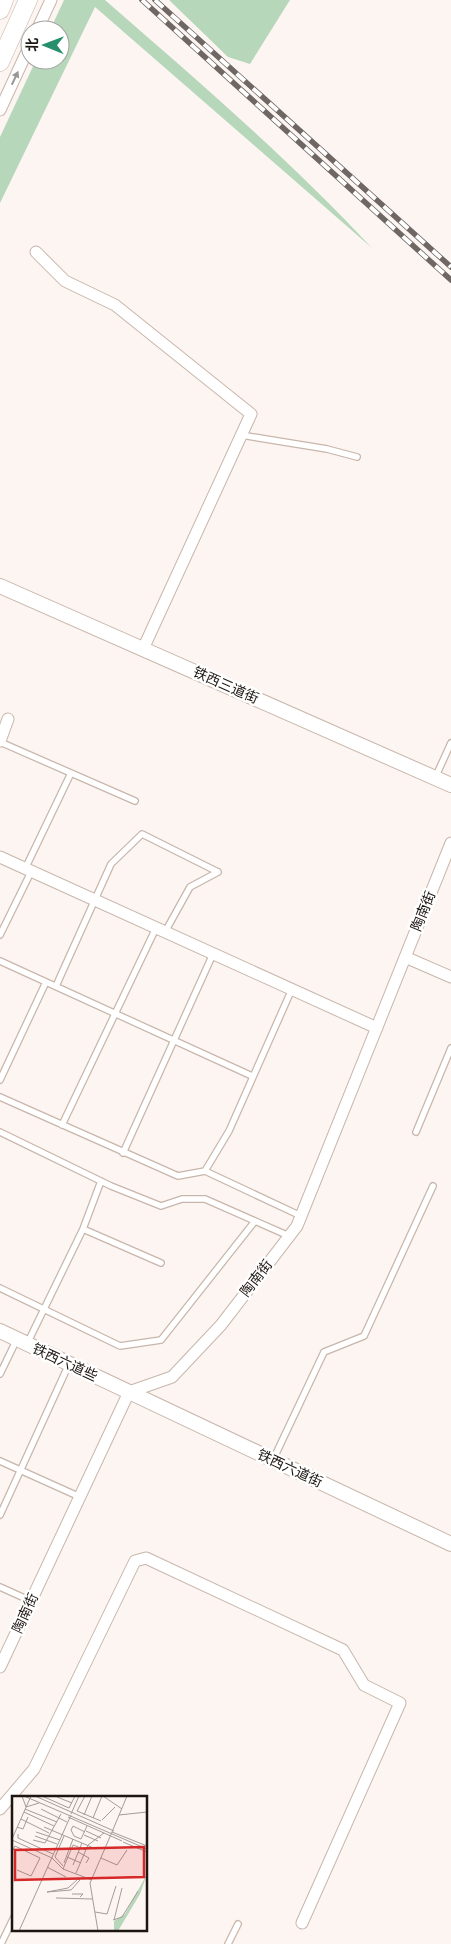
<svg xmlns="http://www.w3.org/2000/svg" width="451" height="1944" viewBox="0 0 451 1944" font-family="Commissioner,'Noto Sans SC',sans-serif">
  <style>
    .green { fill: #b7d7bb }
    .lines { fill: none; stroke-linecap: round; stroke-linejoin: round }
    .service-casing { stroke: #c8b6ab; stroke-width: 8 }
    .minor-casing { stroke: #c8b6ab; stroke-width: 13 }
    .tertiary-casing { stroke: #c8b6ab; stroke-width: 16 }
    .trunk-casing { stroke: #c8b6ab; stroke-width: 19 }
    .service { stroke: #fff; stroke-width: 5.5 }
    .minor { stroke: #fff; stroke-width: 11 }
    .tertiary { stroke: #fff; stroke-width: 14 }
    .trunk { stroke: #fff; stroke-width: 18 }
    .rail-casing { stroke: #6e6763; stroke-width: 5.5 }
    .rail { stroke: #fff; stroke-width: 4; stroke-dasharray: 11; stroke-linecap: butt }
    .oneway { fill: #999694 }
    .labels { text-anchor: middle; stroke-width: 5; stroke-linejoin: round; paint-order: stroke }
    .street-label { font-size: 14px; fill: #1c1612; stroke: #fff }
    .inset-road { fill: none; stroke: #a39c98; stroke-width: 1 }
    .view { fill: #d62828; fill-opacity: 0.15; stroke: #d62828; stroke-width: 2.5 }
    .inset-edge { fill: none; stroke: #1c1612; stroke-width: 2.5 }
  </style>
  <rect width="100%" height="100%" fill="#fdf5f1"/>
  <path class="green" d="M64,0H105C197,80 289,159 372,248L95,7L0,203V137L36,60H60V30H50Z
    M169,0H290L250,64L228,57Z"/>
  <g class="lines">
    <g class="service-casing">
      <path id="service" d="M241,435L327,449L357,457
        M0,742L135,801
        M435,778L451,743
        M25,869L71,773
        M165,932L190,887L218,872
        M0,935L31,872
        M0,961L252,1076
        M56,986L111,864L142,834L218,872
        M0,1080L46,982
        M0,1097L178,1176L205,1171L301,1216
        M62,1125L156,928
        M0,1132L111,1186L161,1206L182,1199H205L289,1236
        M416,1132L451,1048
        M123,1153L213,954
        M205,1171L229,1131L292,989
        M101,1181L83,1229L161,1263
        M0,1288L120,1346L161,1340L255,1221
        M27,1344L83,1229
        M0,1374L17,1339
        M273,1460L324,1352L364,1336L433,1186
        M0,1461L80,1497
        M0,1515L69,1364
        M0,1587L31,1601
        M1,1944L14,1917
        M228,1944L238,1924"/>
    </g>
    <g class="minor-casing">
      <path id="minor" d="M37,30L51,0
        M0,110L30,45
        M36,252L65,281L115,305L251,414L143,649
        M0,741L8,719
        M0,857L377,1028
        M405,957L451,977
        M0,1667L129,1392L172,1377L221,1325L297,1226L451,843
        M0,1809L34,1769L135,1561L146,1558L343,1650L364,1685L400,1703L302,1923"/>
    </g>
    <g class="tertiary-casing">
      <path id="tertiary" d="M0,586L451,785
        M0,1331L451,1544"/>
    </g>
    <g class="trunk-casing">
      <path id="trunk" d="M0,10L4,0
        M0,62L28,0"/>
    </g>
    <use href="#service" class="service"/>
    <use href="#minor" class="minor"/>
    <use href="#tertiary" class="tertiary"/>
    <use href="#trunk" class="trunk"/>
    <g class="rail-casing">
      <path id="rail" d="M142,0L451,280
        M155,0L451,267"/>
    </g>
    <use href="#rail" class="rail"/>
  </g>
  <defs><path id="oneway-solid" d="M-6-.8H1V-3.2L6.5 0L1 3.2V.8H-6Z" transform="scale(1.25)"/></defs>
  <use class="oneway" href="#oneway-solid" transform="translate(15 78) rotate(-65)"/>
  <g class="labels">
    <g class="street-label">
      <text transform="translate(226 685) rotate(24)" y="5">铁西三道街</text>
      <text transform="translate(423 911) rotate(-68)" y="5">陶南街</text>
      <text transform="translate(256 1278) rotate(-52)" y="5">陶南街</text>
      <text transform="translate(65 1362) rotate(25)" y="5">铁西六道些</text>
      <text transform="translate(290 1468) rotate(25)" y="5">铁西六道街</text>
      <text transform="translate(25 1613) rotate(-65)" y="5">陶南街</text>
    </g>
  </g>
  <g transform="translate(12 1796)">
    <rect width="135" height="135" fill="#fdf5f1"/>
    <path d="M135,78L128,98L106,135H102V125L113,118Z" fill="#b7d7bb"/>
    <path class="inset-road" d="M10,0L14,11L27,7M12,0L135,53M23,0L102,35M30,0L57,12L63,0M73,0L65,15L89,25M91,0L110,13M45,1L60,7M13,13L45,26M29,13L55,26M12,16L42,30M59,18L67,0M72,19L80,0M107,19L135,16M56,21L110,45M81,22L90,0M9,23L37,37M90,24L103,11M5,31L11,33L16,21M32,31L84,53M74,35L89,42M24,36L48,44M73,36L61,30L59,34L62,40L69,43L75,30M100,36L115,0M6,38V42L41,58M72,39L86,45M23,40L45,48M0,43L19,0M0,44L40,62L51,73L80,84M21,44L33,47L49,18M111,46L135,56M0,56L3,50L28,62L19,80L5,74M66,56L77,62L74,67M55,61L69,67M89,62L105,69L115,54M52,67L61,43M61,69L70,47M51,70L43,61L52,40M35,71L54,81M51,73L61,49L74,54M64,77L76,49L92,37M66,83L68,84L59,94L35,96L56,92ZM60,98H71L68,101M44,102L80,103M83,116L95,118L104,90M101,124L110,121L126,95M102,124L110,92M7,135L59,19M86,135L78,87L100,36L135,50"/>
    <path class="view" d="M132,51V81L3,84V54Z"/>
    <rect width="135" height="135" class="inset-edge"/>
  </g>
  <g transform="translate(45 45) rotate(271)"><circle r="24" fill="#ffffff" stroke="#a4a2a0"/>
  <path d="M0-4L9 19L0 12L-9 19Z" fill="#278f6c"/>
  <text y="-8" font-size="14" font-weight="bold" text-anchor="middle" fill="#1c1612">北</text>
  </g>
</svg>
